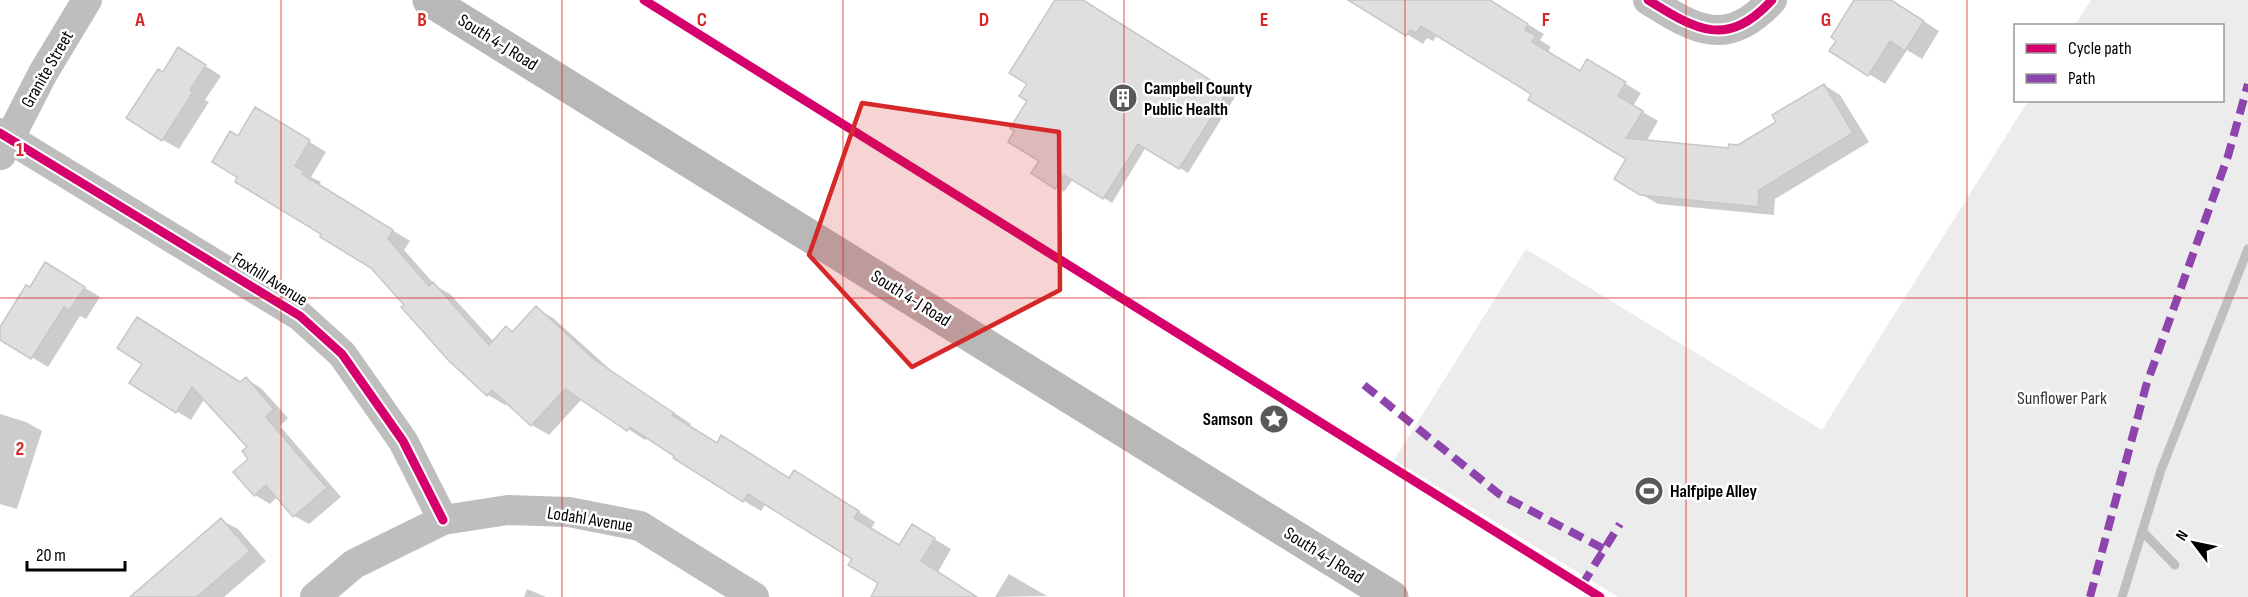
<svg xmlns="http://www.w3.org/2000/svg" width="2248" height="597" viewBox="0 0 2248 597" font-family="'Sofia Sans Condensed',sans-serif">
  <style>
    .green { fill: #ececec }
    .shadow { fill: #0003 }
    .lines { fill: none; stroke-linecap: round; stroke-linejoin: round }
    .stream { stroke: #bfbfbf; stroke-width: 9 }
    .building { fill: #dfdfdf; stroke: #c7c7c7; stroke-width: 1.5 }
    .street { stroke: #bebebe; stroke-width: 30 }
    .secondary { stroke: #b8b8b8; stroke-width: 33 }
    .quiet { stroke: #8e44ad; stroke-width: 8; stroke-dasharray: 15 8; stroke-linecap: butt }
    .cycleway-casing { stroke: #fff; stroke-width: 13 }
    .cycleway { stroke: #d6006c; stroke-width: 9 }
    .marked { fill: #d62828; fill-opacity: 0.2; stroke: #d62828; stroke-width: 4.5; stroke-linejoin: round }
    .grid { fill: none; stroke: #d62828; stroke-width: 1.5; stroke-opacity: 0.55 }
    .labels { text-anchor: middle; stroke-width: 5; stroke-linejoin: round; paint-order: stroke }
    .street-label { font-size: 18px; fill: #000; stroke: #fff }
    .poi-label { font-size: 18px; font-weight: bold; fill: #000; stroke: #fff; text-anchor: start }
    .park-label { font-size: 18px; fill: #333; stroke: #fff }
    .grid-label { font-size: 20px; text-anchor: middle; font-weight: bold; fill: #d62828; stroke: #fff; stroke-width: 5; stroke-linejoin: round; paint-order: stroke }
  </style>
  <rect width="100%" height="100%" fill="#fff"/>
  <path class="green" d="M2091,0H2248V597H1618L1394,460L1526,249L1822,430L2028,101L2222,100V26L2075,25Z"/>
  <path class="shadow" d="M1057,0H1081L1235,97L1188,173L1146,147L1112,203L1073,179L1064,192L1056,187L1041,160L1029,100V84Z
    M1357,0H1473L1504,10L1544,34L1540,40L1551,47L1548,52L1581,72L1588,61L1641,93L1633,106L1658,121L1646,142L1730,150L1739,147L1778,123L1824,85L1840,95L1869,142L1775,199L1774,215L1658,204L1641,194L1628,159L1533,93L1438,34L1433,41L1427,38L1423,44L1356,3Z
    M1856,0H1890L1939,31L1922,59L1907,50L1885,84L1869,74Z
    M195,59L221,76L205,100L209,102L179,149L163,140L164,74Z
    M273,119L326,152L311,177L321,182L319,185L410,241L404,250L436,286L450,294L494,342L506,328L513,332L536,308L553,318L613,372L691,424L689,426L718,444L790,480L812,482L875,522L871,529L900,547L913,526L951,549L938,572L977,597H885L880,583L854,558L766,503L761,511L744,501L675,458L676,456L647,436L645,440L582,399L549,435L532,425L508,402L505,405L488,395L451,360L406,305L372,267L239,177L238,138Z
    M62,274L100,297L86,319L80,316L48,367L0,338V330L30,289Z
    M246,379L261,388L288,418L280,426L341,497L309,524L294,516L278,496L270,504L255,495L235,472L250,459L249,447L205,398L191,420L132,383L240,384Z
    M0,414L26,422L42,431L17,509L0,504Z
    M221,520L238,529L266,561L224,597H132Z
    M1009,574L1026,584L1047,596L995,597Z
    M527,589L546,597H524Z"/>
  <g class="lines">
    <path class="stream" d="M2142,531L2175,565
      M2122,597L2161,470L2248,249"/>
  </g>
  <path class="building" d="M1055,0H1083L1228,91L1179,169L1138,144L1103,199L1064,175L1055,189L1031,173L1039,161L1008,142L1014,131L1010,128L1027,101L1019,96L1027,84L1009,73Z
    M1348,0H1490L1528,24L1525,30L1536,36L1532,42L1580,71L1587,59L1626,82L1618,96L1643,111L1626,138L1728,148L1729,144L1738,145L1776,122L1772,115L1824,84L1853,133L1759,190L1758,207L1640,195L1614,179L1626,159L1528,100L1531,94L1421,26L1416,33L1410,30L1406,36Z
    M1854,0H1891L1924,21L1905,51L1890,41L1868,76L1829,51L1836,41L1831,37Z
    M178,47L206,65L190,90L193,92L162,141L126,118L158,69L163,72Z
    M255,107L310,140L295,166L304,171L302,174L393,230L388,239L429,286L433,282L489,345L506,326L512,332L536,306L595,360L674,413L672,415L717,443L721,435L789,478L794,470L859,511L854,518L899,545L912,524L935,538L921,561L977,597H871L878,583L848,565L852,559L748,494L743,502L673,458L674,456L630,427L627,431L565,389L531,426L492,390L487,396L449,361L401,307L404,305L371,268L320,237L321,234L235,182L237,177L212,162L230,131L238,136Z
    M45,262L85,287L69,311L64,307L31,359L0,340V327L26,285L30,287Z
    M137,317L240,382L246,377L274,409L266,417L327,488L293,517L266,485L254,496L233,472L248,459L242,451L247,447L192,387L176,413L129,383L142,364L117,348Z
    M221,518L250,551L197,597H130Z"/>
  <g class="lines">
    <path class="street" d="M1648,0C1696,30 1727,49 1772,0
      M0,133L300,316L342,354L403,441L443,520
      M1,155L43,73L87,0
      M315,597L354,564L443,520L508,510L569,512L640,526L754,597"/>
    <path class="secondary" d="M429,0L1392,597"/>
    <path class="quiet" d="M1364,385L1499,494L1604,549
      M1582,585L1620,524
      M2090,597L2146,386L2228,156L2248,84"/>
    <g class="cycleway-casing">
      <path id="cycleway" d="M644,0L1600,597
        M1648,0C1696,30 1727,49 1772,0
        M0,133L300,316L342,354L403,441L443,520"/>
    </g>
    <use href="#cycleway" class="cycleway"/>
  </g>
  <path class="marked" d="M862,103L1059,132L1060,290L912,367L809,255Z"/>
  <path class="grid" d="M281,0V597M562,0V597M843,0V597M1124,0V597M1405,0V597M1686,0V597M1967,0V597M0,298H2248"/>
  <defs>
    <g id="building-disc" transform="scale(1.5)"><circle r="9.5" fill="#595959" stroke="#fff"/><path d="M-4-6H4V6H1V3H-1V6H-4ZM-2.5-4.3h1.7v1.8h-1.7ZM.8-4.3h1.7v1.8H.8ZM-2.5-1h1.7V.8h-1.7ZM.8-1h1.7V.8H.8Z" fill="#fff"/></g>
    <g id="sight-disc" transform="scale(1.5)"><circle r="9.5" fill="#595959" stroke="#fff"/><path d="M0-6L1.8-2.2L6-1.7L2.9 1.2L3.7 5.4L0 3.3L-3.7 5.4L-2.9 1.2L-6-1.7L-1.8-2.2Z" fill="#fff"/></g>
    <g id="stadium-disc" transform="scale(1.5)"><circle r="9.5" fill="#595959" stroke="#fff"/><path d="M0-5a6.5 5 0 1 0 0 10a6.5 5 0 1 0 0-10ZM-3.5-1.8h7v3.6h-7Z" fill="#fff"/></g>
  </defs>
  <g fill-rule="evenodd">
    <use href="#building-disc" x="1123" y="98"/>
    <use href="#sight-disc" x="1274" y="419"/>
    <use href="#stadium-disc" x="1649" y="491"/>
  </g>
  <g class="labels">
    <g class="street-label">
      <text transform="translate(498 42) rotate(32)" y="6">South 4-J Road</text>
      <text transform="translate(47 69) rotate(-60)" y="6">Granite Street</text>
      <text transform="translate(270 279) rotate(32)" y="6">Foxhill Avenue</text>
      <text transform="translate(911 298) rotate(32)" y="6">South 4-J Road</text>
      <text transform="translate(590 519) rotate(9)" y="6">Lodahl Avenue</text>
      <text transform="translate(1324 555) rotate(32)" y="6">South 4-J Road</text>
    </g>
    <g class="poi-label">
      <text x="1144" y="94">Campbell County<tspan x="1144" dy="21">Public Health</tspan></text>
      <text x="1253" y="425" text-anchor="end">Samson</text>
      <text x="1670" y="497">Halfpipe Alley</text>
    </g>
    <g class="park-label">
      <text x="2062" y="404">Sunflower Park</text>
    </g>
  </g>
  <g class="grid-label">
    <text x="140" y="26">A</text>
    <text x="422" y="26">B</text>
    <text x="702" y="26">C</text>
    <text x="984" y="26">D</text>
    <text x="1264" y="26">E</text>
    <text x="1546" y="26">F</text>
    <text x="1826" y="26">G</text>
    <text x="20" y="156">1</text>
    <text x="20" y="455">2</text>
  </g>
  <rect x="2014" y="24" width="210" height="78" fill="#ffffff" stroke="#999999" stroke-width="1.5"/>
  <rect x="2026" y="44" width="30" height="9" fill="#d6006c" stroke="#999999" stroke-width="1.5"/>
  <text x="2068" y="54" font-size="18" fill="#000000">Cycle path</text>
  <rect x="2026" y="74" width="30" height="9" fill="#8e44ad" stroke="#999999" stroke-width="1.5"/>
  <text x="2068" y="84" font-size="18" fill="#000000">Path</text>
  <g transform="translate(2194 543) rotate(302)" stroke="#ffffff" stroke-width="4.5" paint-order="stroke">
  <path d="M0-4.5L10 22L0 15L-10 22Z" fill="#000000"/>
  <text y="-9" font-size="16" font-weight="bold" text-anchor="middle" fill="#000000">N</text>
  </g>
  <path d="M27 561v9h98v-9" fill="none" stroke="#000000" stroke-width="3"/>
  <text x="36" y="561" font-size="18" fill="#000000" stroke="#ffffff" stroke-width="4.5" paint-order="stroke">20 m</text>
</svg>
